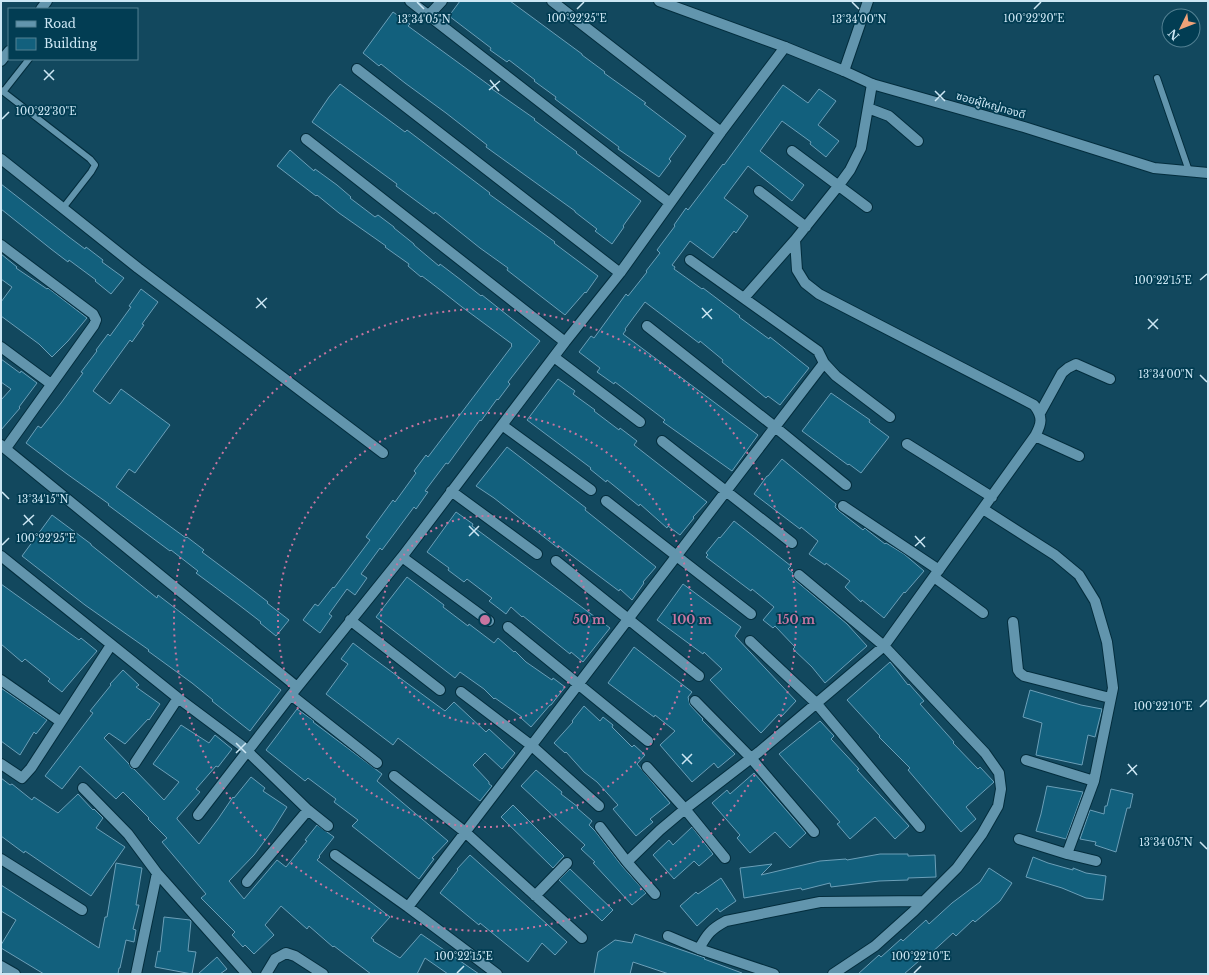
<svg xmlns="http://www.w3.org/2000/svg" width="1209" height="975" viewBox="0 0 1209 975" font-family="'Libre Baskerville','Noto Sans Thai',serif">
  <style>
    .building { fill: #12607d; stroke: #6b9fb8 }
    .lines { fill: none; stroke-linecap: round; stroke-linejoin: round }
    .service-casing { stroke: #032d3d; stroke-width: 8 }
    .minor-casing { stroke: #032d3d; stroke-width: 12 }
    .tertiary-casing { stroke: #032d3d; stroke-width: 12 }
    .service { stroke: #6295ad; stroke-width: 6 }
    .minor { stroke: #6295ad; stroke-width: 10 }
    .tertiary { stroke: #6295ad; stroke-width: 10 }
    .ticks { fill: none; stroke: #cde7f4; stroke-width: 1.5 }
    .ring { fill: none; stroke: #c775a0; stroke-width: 2; stroke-dasharray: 2 4 }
    .labels { text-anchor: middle; stroke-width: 3.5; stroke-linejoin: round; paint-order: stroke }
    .street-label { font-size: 11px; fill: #cde7f4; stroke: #023d53 }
    .ticks-label { font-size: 10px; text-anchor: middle; fill: #cde7f4; stroke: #023d53; stroke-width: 3.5; stroke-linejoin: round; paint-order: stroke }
    .centre { fill: #c775a0; stroke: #023d53; stroke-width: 2 }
    .ring-label { font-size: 12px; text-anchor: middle; font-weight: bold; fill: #c775a0; stroke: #023d53; stroke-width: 3.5; stroke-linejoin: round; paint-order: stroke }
  </style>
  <rect width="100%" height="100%" fill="#12485e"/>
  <path class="building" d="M460,1H510L582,54V55L605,72L604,73L646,103L644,104L686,136L669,159L671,161L659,177L618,149L619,147L555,99L556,97L534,81L535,80L509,60L507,62L490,50L491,48L449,16Z
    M393,12L410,24L408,26L493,88L492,89L535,119L534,120L577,152L576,153L641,201L623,226L624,227L612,244L595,231L597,229L575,212V211L486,147L487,145L446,113L405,83L381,64L379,66L363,53Z
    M340,84L405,132L407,130L490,193L489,194L555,242L554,243L598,276L586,293L585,292L565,315L507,270L508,268L480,248L435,212L434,214L396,186L397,184L312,122L329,97Z
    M783,85L808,103L819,89L836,101L818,125L839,141L826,157L810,144L811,142L782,121L760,151L804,185L792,201L748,166L724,198L748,216L736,233L734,231L713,258L690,241L672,265L675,267L674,269L702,289L703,288L740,316L739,317L769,339L770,337L809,368L780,405L768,396L766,398L722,362L723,360L700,341L699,343L645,302L625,329L626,330L623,334L758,435L732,471L663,422L665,420L615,382L614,384L597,372L600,368L579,352L591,336L594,338L626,294L628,296L647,272L646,271L660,253L657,250L675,226L674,225L686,208L688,210L723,164L724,165Z
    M290,150L314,171L315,169L337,185L351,197L350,198L375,217L378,215L394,227V228L414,244V245L439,266L440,264L461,280L481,296L482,295L540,341L508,382L510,384L498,400L497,399L481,421L480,420L448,464L446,463L425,491L428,492L416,509L414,507L382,550L380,548L361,574L367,578L355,595L347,589L329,614L332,616L320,633L303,620L315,604L318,606L333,587L334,588L370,540L366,537L393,500L395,502L416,473L414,471L426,455L428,457L512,346L511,345L512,344L462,307L443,292L422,276L421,277L408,266L409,264L385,247L386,246L339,213L317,195L316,196L277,166Z
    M1,184L69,237L85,249L86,247L103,260L102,262L124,278L111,294L95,281L96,280L69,260L68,262L51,249L1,209Z
    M1,254L17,267L16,268L47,289L48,288L87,318L68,341L52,357L39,344L1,316V302L12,287L1,279Z
    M141,289L158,302L142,324L144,325L132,342L130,340L93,391L110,404L121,389L170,425L135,473L129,469L116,487L186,538L187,537L204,550L202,552L246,585L268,602L267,603L289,620L276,636L260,623L261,622L239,605L196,573L198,571L171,550L170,551L108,505L109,504L67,474L26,443L38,426L41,428L61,403L83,373L81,372L97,351L96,350L108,334L110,336L131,307L129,306Z
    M1,359L20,373L21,371L37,383L19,407L20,408L1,430V400L11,389L1,382Z
    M558,379L575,391L573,394L595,410L594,411L619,430L620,428L637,441L634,445L707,502L693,517L694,518L680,535L668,526L667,528L640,504L639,506L607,480L606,482L590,469L591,468L527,420Z
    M831,393L870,420L869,422L889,437L861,473L849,464L848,465L802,431Z
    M507,447L586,508L585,510L656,567L643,582L644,583L632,600L620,589L619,591L559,546L558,548L494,498L476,486Z
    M782,459L836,504L835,507L839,511L863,530L865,528L867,530L885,544L886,543L904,554L924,571L905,593L904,592L884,618L862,600L861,602L845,587L850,581L826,563L825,565L809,554L818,541L801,527L800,529L754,494L767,476H768Z
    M456,512L473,524L472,526L610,628L583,662L571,652L570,654L523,616L522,617L511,607L506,614L489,601L492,598L467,579L464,582L448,570L449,568L427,552Z
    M52,515L91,544V545L157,598L158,595L281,690L250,731L212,701L213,700L192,683L148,651L149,650L85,605L22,556Z
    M734,521L791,566L788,569L793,573V577L795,580L847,624L867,646L825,683L812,667L793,649L795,647L775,626L773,628L763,620L774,607L752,589L751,591L706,557L708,555L706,553L719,537L720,538Z
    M407,577L444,605L443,607L468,626L469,624L494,643L498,638L514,652L515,651L526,662L552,680L553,678L565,687L551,705H550L531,727L521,718L522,717L495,698L494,699L484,689L460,672L455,678L376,617Z
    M1,584L79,640L81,638L97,651L62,692L48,681L50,679L25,659L22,662L1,644Z
    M683,584L741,627L735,636L796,701L781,717L779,714L761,733L710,680L722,669L704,652L703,654L657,620Z
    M353,643L370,656L445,711L454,702L486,732L489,729L515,753L502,769L485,753L473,765L489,782V784L492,786L480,801L398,738L393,745L326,694L348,664L341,659Z
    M634,647L692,692L688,697L690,705L703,719L702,720L735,754L718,768L714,763L692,782L660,745L675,731L655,715L654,717L608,683Z
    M890,662L908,685L909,684L924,701L920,704L954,742L953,743L978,769L980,767L994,782L966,807L976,819L961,832L908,770L910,768L879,737L880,736L847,700Z
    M123,670L139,685L136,687L160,704L149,720L148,719L125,744L109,733L104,738L129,764L131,768L134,769L164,800L179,782L153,764L181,725L209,743L215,735L232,749L218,767L216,766L196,789L200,792L177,818V819L199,844L218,819L233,797L234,798L251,777L265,788L263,791L287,807L272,831L254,855L229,881L244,899L277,860L286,867L307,841L305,840L317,825L334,837L319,856L320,857L317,860L390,917L371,938L374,940L373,941L400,958L421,934L479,974H448L425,958L417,974H371L334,946L333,947L309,926L307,929L281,906L265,925L274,935L254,954L245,945L243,947L232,935L235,932L201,898L206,894L162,842L167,838L148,819L149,818L123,792L116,799L80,766L62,789L45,776L93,713L90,711L111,685L110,684Z
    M1,688L47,720L36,734L34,732L20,755L1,741Z
    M1030,690L1081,705L1102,709L1095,737L1088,735L1082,765L1036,755L1042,723L1023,717Z
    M584,706L600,721L603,717L613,725L612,727L632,747L634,745L645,755L637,764L670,803L650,819L653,822L636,836L613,809L618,805L597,782L584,772L566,752L565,753L554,743L573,722L572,721Z
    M297,709L314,721L313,722L382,774L377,781L448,841L432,858L434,859L419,879L352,826L358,820L334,802L336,799L308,778L305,781L266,750Z
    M820,721L834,736L831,739L859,769L857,770L909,826L895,839L875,817L850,839L837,824L840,822L779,754Z
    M536,770L562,792L561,794L578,807L577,808L592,821L589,825L595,831L622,866L646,893L632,905L593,863L595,862L581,849L585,845L521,786Z
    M754,773L806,833L790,848L775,832L750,853L737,838L740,835L712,803L727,790L730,794Z
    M1,778L10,785L12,784L32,800L34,797L58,813L78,794L93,810L94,809L103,818L96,828L125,847L91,896L25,851L24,853L1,836Z
    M1047,786L1083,792L1066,839L1036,831L1041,814Z
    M1111,789L1133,794L1130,808H1127L1116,852L1095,845L1096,842L1080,839L1090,810L1104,814L1105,806H1107Z
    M513,805L564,856L553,868L501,817Z
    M692,827L713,854L699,866L694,861L674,879L653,855L669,840L673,845Z
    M880,854H908V856L935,855L936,877L908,878V880L879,881L831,887L830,883L802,890L801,888L744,898L740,868L772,864L761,875L820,861L846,859L847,860Z
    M470,855L567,942L555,955L542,943L528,962L480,923L479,925L440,893L458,870L457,869Z
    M1033,857L1048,863L1073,870V868L1086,873L1106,876L1103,900L1086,898L1062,888L1026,877Z
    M116,863L142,868L136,905H139L133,929L136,930L134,942L126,940L120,968H119L118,974H44L1,948V945L16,920L1,911V885L99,948L105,917H107Z
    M989,868L1012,883L1000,901L975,922L973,920L956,936L953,933L929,955L928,953L904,974H858L879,955L881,957L901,939L903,941L926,920L929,924L952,903L980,882Z
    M570,869L613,910L602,921L559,880Z
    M721,878L736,901L720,912L717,908L697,926L680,906L696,892L698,894Z
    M164,917L190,920L191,921L188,951L196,952L192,974L155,967L158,951L160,952Z
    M635,934L705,958L704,959L742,973V974H669L633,962L630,974H594L598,952L615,940L632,943Z
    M217,957L227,969L220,974H198Z"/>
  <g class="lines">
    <g class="service-casing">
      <path id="service" d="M1157,78L1189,171
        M1,90L90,159L95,165L91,172L63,208
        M3,92L29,59"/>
    </g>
    <g class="minor-casing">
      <path id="minor" d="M410,1L670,203
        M552,1L721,132
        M41,9L47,1
        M429,15L442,1
        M1,61L9,51
        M357,69L620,273
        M844,71L868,1
        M868,108L889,116L918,141
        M306,139L565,342
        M792,151L867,207
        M1,159L138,268L383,453
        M759,191L806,227
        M1,245L93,314L96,320L94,325L6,448
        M690,260L811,346L818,351L824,363L836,376L890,417
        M744,298L795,240
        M647,326L775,427L846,485
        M1,347L51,384
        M554,357L640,422
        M1040,413L1062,373L1068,368L1076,364L1110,379
        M502,425L591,490
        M1035,436L1079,456
        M662,441L792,543
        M907,444L992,497
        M1,445L297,687
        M451,491L537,554
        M606,501L751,614
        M843,506L939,570
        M983,509L1055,555L1079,575L1095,601L1107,642L1113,688L1094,781L1067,854
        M1,556L178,698L241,745L308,810L328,826
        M402,557L489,621
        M556,561L699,676
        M799,575L884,646L985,753L999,773L1001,789L998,806L982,834L957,868L914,911L875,946L833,974
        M934,577L983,613
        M350,620L440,690
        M1013,622L1018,670L1020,673L1024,676L1110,698
        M508,627L648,741
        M750,641L816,703L920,827
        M1,680L61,722
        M461,692L532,746L599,806
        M291,695L377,763
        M695,701L751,758L814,832
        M1026,760L1094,781
        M135,763L178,698
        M1,764L22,778L31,768L111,645
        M647,767L685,809L725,858
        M394,776L465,832L582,938
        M83,788L128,834L157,873L247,974
        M198,815L291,695L402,557L565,342L620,273L721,132L785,47
        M600,827L627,862L655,894
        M1019,839L1067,854L1096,861
        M335,855L408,907L497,974
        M1,859L82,910
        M627,862L660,830L685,809L759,752L884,646L1035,436C1042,423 1043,417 1034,405L819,294L805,283L797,270L795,240L839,185L850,170L861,148L872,84
        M247,882L308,810
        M535,896L567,863
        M408,907L824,363
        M668,936L699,949L774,974
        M699,949C707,934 711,929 726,921L820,902L924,901
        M1,966L15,974
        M136,974L157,873
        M266,974L275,959L286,953L295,956L323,974"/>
    </g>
    <g class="tertiary-casing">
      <path id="tertiary" d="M659,1L785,47L844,71L872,84L1024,127L1154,168L1208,173"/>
    </g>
    <use href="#service" class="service"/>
    <use href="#minor" class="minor"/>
    <use href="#tertiary" class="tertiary"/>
  </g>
  <path class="ticks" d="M417,2L424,9M852,2L859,9M577,9L584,2M1034,9L1041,2M44,70L54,80M44,80L54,70M490,80L499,91M489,90L500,81M935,91L945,101M935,101L945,91M2,119L9,112M1200,280L1207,274M257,298L266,308M256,308L267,298M702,308L712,319M702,318L712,309M1148,319L1158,329M1148,329L1158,319M1200,375L1207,382M2,492L9,499M24,515L33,525M23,525L34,515M469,526L479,536M469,536L479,526M915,536L925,547M2,545L9,538M915,546L925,537M1200,707L1207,700M236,743L246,753M236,753L246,743M682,754L692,764M682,764L692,754M1128,764L1137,775M1127,774L1137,765M1200,842L1207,849M457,973L464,966M914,973L921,966"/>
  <g class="ring">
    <circle cx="485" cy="620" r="104"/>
    <circle cx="485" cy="620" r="207"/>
    <circle cx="485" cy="620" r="311"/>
  </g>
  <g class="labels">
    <g class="street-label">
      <text transform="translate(991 105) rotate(16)" y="4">ซอยผู้ใหญ่ทองดี</text>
    </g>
  </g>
  <g class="ticks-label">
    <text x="577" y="22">100°22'25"E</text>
    <text x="1034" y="22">100°22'20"E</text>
    <text x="424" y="23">13°34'05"N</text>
    <text x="859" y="23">13°34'00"N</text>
    <text x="46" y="115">100°22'30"E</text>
    <text x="1163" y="284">100°22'15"E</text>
    <text x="1166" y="378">13°34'00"N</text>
    <text x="43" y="503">13°34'15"N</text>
    <text x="46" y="542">100°22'25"E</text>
    <text x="1163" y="710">100°22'10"E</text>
    <text x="1166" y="846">13°34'05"N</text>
    <text x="464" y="960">100°22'15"E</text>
    <text x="921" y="960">100°22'10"E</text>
  </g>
  <circle cx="485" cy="620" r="6" class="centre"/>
  <g class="ring-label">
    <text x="589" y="624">50 m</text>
    <text x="692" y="624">100 m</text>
    <text x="796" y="624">150 m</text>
  </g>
  <rect width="1209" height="975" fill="none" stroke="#cde7f4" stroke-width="4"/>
  <rect x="8" y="8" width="130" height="52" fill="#023d53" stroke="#538193"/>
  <rect x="16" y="21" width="20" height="6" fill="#6295ad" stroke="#538193"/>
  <text x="44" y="28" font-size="12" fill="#cde7f4">Road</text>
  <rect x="16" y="38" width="20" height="12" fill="#12607d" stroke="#538193"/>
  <text x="44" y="48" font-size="12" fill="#cde7f4">Building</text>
  <g transform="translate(1181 28) rotate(227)"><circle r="19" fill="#023d53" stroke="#538193"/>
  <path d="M0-3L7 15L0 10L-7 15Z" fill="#f0a278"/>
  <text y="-6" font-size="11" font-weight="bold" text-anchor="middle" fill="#cde7f4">N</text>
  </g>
</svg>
